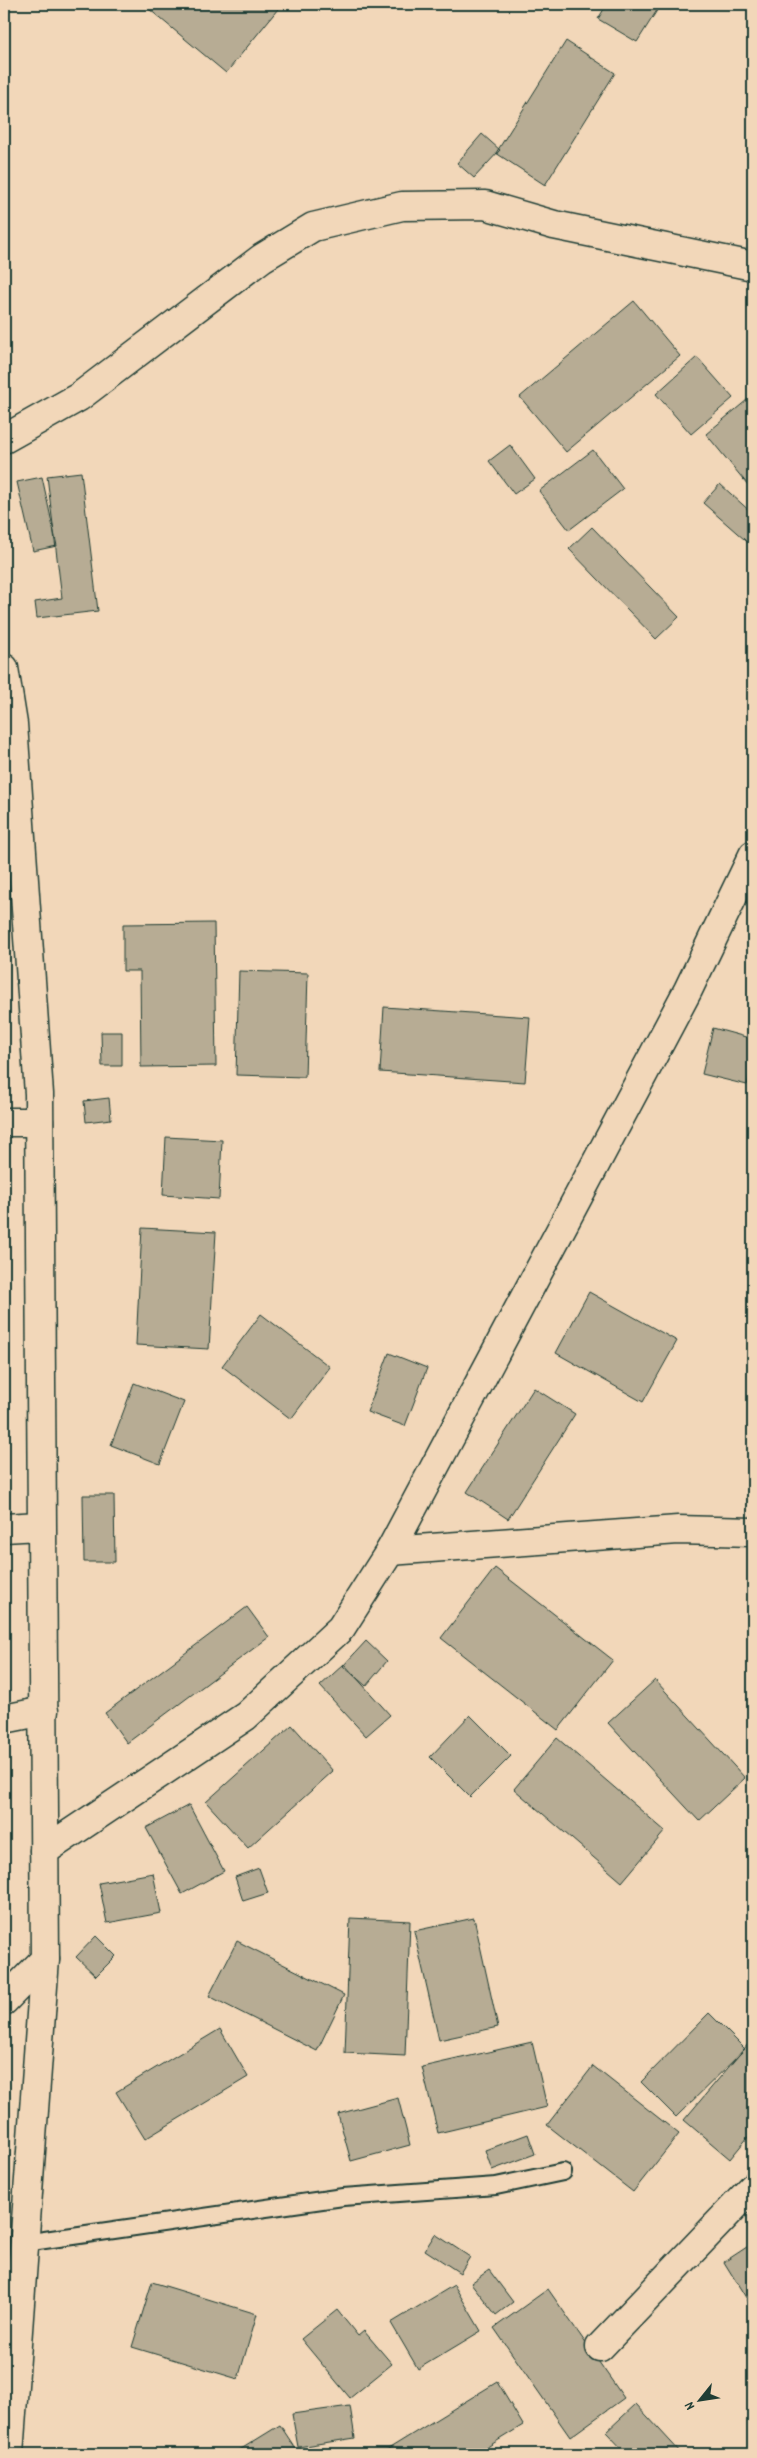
<svg xmlns="http://www.w3.org/2000/svg" width="757" height="2458" viewBox="0 0 757 2458" font-family="Dekko,sans-serif">
  <style>
    .building { fill: #b7ac94; stroke: #1f3d34 }
    .lines { fill: none; stroke-linecap: round; stroke-linejoin: round }
    .service-casing { stroke: #1f3d34; stroke-width: 20 }
    .minor-casing { stroke: #1f3d34; stroke-width: 31 }
    .tertiary-casing { stroke: #1f3d34; stroke-width: 31 }
    .secondary-casing { stroke: #1f3d34; stroke-width: 31 }
    .service { stroke: #f2d7b9; stroke-width: 16 }
    .minor { stroke: #f2d7b9; stroke-width: 28 }
    .tertiary { stroke: #f2d7b9; stroke-width: 28 }
    .secondary { stroke: #f2d7b9; stroke-width: 28 }
  </style>
  <rect width="100%" height="100%" fill="#f2d7b9"/>
  <filter id="ink" filterUnits="userSpaceOnUse"><feTurbulence type="fractalNoise" baseFrequency=".02" numOctaves="2"/><feDisplacementMap in="SourceGraphic" scale="10" xChannelSelector="R" yChannelSelector="G"/><feConvolveMatrix kernelMatrix="1 2 1 2 8 2 1 2 1" color-interpolation-filters="sRGB"/></filter>
  <g filter="url(#ink)">
    <path class="building" d="M143,4H282L226,73Z
      M607,4H661L637,42L598,19Z
      M566,41L615,73L545,185L496,153Z
      M482,134L500,150L474,178L457,163Z
      M634,301L680,356L566,452L520,397Z
      M697,357L733,398L691,434L656,394Z
      M753,395V491L706,434Z
      M510,445L535,479L514,494L489,461Z
      M593,450L623,489L569,530L539,491Z
      M81,472L98,611L37,618L35,602L62,598L47,476Z
      M42,477L57,546L33,551L17,482Z
      M720,484L753,514V547L703,503Z
      M592,527L679,617L656,639L569,549Z
      M214,923L216,1066L141,1067L140,971H123V924Z
      M239,971L308,973L305,1077L236,1075Z
      M384,1007L530,1017L525,1082L380,1072Z
      M713,1028L753,1039V1060L747,1085L702,1074Z
      M101,1032H122V1066H102Z
      M109,1098L111,1119L86,1122L84,1101Z
      M166,1137L222,1140L219,1199L163,1195Z
      M142,1228L216,1232L209,1349L136,1345Z
      M589,1292L677,1341L643,1402L556,1353Z
      M261,1314L330,1367L291,1419L222,1366Z
      M389,1353L427,1368L405,1426L367,1412Z
      M134,1383L184,1402L160,1464L111,1445Z
      M534,1388L575,1414L508,1519L467,1492Z
      M83,1495H114L115,1562H84Z
      M495,1568L613,1660L558,1730L441,1638Z
      M247,1607L269,1637L127,1743L105,1713Z
      M366,1641L387,1661L366,1686L343,1666Z
      M344,1664L390,1715L366,1736L320,1686Z
      M655,1680L745,1778L699,1821L608,1723Z
      M470,1715L511,1756L470,1797L430,1757Z
      M292,1725L333,1771L248,1848L206,1802Z
      M557,1738L665,1831L622,1882L514,1789Z
      M189,1805L224,1871L182,1894L146,1828Z
      M259,1868L268,1893L243,1901L235,1877Z
      M153,1873L161,1913L107,1923L99,1883Z
      M350,1918L410,1921L405,2056L345,2053Z
      M474,1918L498,2027L439,2040L414,1931Z
      M96,1936L116,1956L96,1976L76,1957Z
      M237,1941L344,1995L317,2051L209,1996Z
      M709,2013L745,2049L676,2117L641,2082Z
      M220,2029L248,2077L145,2139L116,2092Z
      M532,2042L547,2107L438,2133L422,2067Z
      M749,2043L753,2047V2131L730,2159L684,2120Z
      M593,2066L679,2134L633,2192L547,2125Z
      M398,2098L410,2145L351,2161L338,2114Z
      M528,2134L535,2154L492,2170L485,2150Z
      M435,2234L470,2257L460,2273L425,2250Z
      M753,2243V2309L724,2262Z
      M489,2270L513,2302L496,2315L471,2283Z
      M152,2282L257,2314L238,2379L132,2347Z
      M454,2285L481,2331L418,2369L391,2323Z
      M548,2289L624,2398L570,2437L494,2328Z
      M337,2310L358,2336L364,2331L392,2364L350,2398L301,2339Z
      M497,2382L523,2425L476,2454H380Z
      M636,2404L682,2454H627L606,2432Z
      M350,2406L355,2438L298,2447L292,2414Z
      M280,2425L299,2454H233Z"/>
    <g class="lines">
      <g class="service-casing">
        <path id="service" d="M24,2243L343,2197L496,2186L563,2172"/>
      </g>
      <g class="minor-casing">
        <path id="minor" d="M4,439L79,397L262,258L313,227L402,206L485,205L554,225L753,266
          M4,1122H39
          M4,1528L40,1526
          M390,1551L678,1530L753,1532
          M4,1719L44,1711
          M600,2347L753,2187"/>
      </g>
      <g class="tertiary-casing">
        <path id="tertiary" d="M44,1851L246,1716L341,1628L390,1551L688,990L753,855
          M4,2001L45,1959"/>
      </g>
      <g class="secondary-casing">
        <path id="secondary" d="M4,668L13,724L39,1094L45,1959L9,2454"/>
      </g>
      <use href="#service" class="service"/>
      <use href="#minor" class="minor"/>
      <use href="#tertiary" class="tertiary"/>
      <use href="#secondary" class="secondary"/>
    </g>
  </g>
  <rect width="757" height="2458" fill="none" stroke="#f2d7b9" stroke-width="20"/>
  <rect x="10" y="10" width="737" height="2438" fill="none" stroke="#1f3d34" stroke-width="2" filter="url(#ink)"/>
  <g transform="translate(700 2400) rotate(240)" stroke="#f2d7b9" stroke-width="4" paint-order="stroke">
  <path d="M0-4L9 19L0 12L-9 19Z" fill="#1f3d34"/>
  <text y="-8" font-size="14" font-weight="bold" text-anchor="middle" fill="#1f3d34">N</text>
  </g>
</svg>
